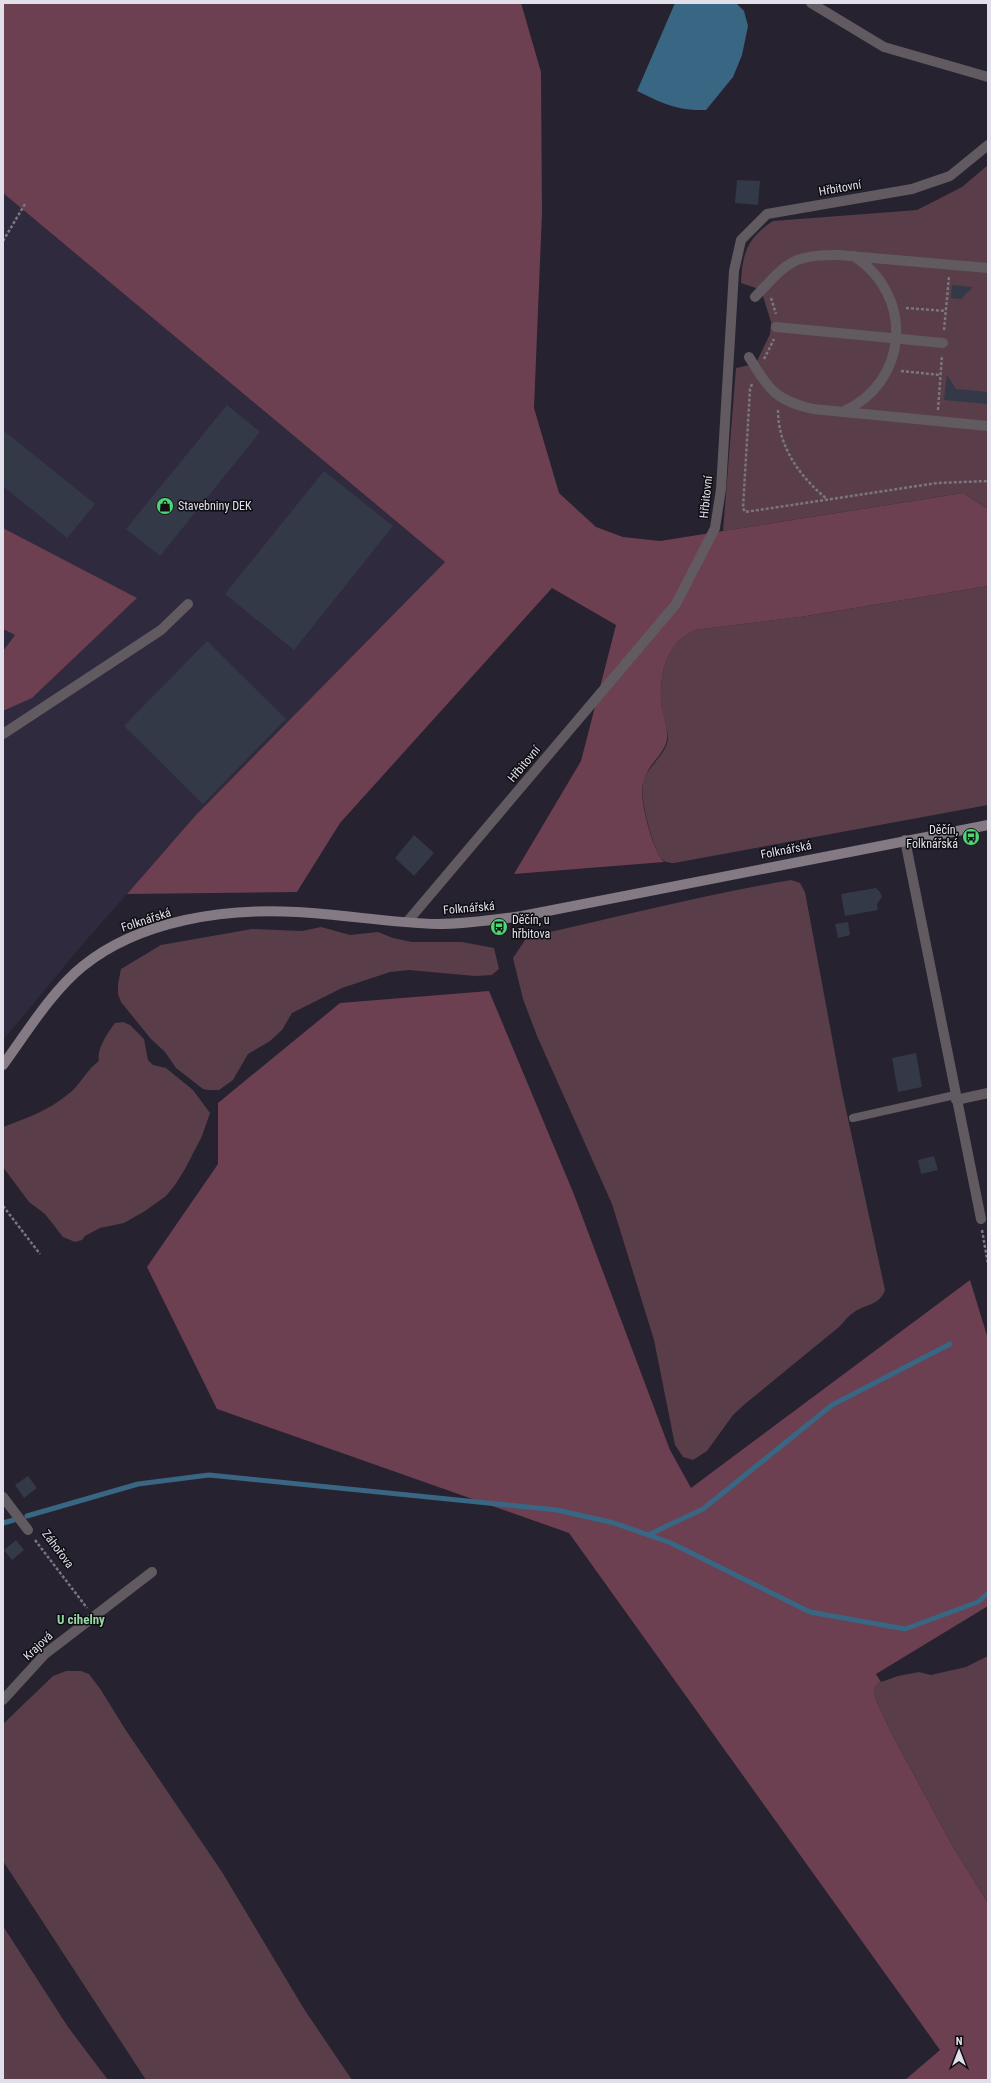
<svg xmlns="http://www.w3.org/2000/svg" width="991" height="2083" viewBox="0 0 991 2083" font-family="'Roboto Condensed',sans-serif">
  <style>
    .built { fill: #2f2a3e }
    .green { fill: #593d48 }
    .forest { fill: #6c3f51 }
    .water { fill: #396682 }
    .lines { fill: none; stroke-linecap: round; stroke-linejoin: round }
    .stream { stroke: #396682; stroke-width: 5 }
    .building { fill: #333947 }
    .path { stroke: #797682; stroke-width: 2.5; stroke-dasharray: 3 2; stroke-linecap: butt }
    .lane { stroke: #615b61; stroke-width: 8 }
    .street { stroke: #615b61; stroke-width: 10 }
    .secondary { stroke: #837a83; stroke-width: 10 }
    .labels { text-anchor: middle; stroke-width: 3; stroke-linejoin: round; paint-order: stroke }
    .street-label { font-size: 12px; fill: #e1dfe9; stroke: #0e0d13 }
    .poi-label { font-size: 12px; fill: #e1dfe9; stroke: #0e0d13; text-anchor: start }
    .neighbourhood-label { font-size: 13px; font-weight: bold; fill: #97d9a4; stroke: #0e0d13 }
  </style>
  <rect width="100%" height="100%" fill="#262230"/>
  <path class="built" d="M3,193L445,562L195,816L83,944L3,1040V711L32,698L136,598L3,528Z
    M3,629L15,635L3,651Z"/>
  <path class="green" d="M988,165V509L963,493L723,531L736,368L750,365L757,361L770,334L771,322L762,293L756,288L741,283C742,253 748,237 773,221L917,210L962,187Z
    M988,586V805L674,863C671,863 666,863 663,860C653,852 639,795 643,782C647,766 668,754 668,737C667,725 661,713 661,701C660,682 664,655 677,640C681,635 689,632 695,630L800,617Z
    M791,880L800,883L805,892L842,1091L885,1290C880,1306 864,1304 853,1313C848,1316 844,1322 839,1327L745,1404L733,1415L707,1451L693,1460L683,1457L675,1445L654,1340L612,1204L537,1036L523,999L513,958L527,937C615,918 702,895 791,880Z
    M321,927L350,935L378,932L393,938L412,942H462L494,948L499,969L492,975L475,976L409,970L390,972L342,988L292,1013L282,1030L270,1041L248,1054L233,1080L219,1090H208L203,1089L176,1068L165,1052L151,1039L121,1002L118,994V984L121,969L161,945L252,929L302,931Z
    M123,1022L130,1025L144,1039L148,1060L153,1065L166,1068L193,1090L210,1113L202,1136L185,1169L175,1185L166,1196L145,1211L124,1223L100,1228L85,1236L82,1240L75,1242L63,1237L45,1214L29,1202L3,1167V1127C26,1118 48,1111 67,1095C80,1086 86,1070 99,1061C96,1050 108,1032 115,1023Z
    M988,1656V1903L952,1845L893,1736L876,1700L874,1690L878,1683L898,1676L919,1672L931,1675L966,1667Z
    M66,1671H81L89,1674L101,1690L125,1729L222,1872L304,2009L352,2080H146L3,1861V1724L53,1676Z
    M3,1926L68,2027L108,2080H3Z"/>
  <path class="forest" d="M3,3H521L541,72L542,213L534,408L559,493L596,527L623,537L660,541L963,493L988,509V586L800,617L695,630C667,640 660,672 661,701C661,712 669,729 667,739C665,753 652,761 647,773C644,778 642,784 642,790C642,807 652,849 664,862L514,874L581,761L616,625L552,588L340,823L297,892L127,894L195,816L445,562L3,193Z
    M3,528L137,598L32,698L3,711V651L15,635L3,629Z
    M489,991L573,1192L670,1450L691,1488L970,1280L988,1339V1606L876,1674L881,1682L878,1683L874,1690L876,1700L893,1736L952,1845L988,1903V2080H905L940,2050L569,1533L217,1409L147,1267L218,1164V1103L340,1003Z"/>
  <path class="water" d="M675,3H736L744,11L748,26L742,55L733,77L706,110C677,111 662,103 637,91Z"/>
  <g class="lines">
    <path class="stream" d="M27,1516L138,1484L209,1475L557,1510L614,1523L671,1543L810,1612L905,1629L978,1602L988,1593
      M3,1523L14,1520
      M648,1535L703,1509L832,1405L950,1344"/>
  </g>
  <path class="building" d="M737,180L760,181L758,205L735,203Z
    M952,285L973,287L961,299L951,298Z
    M947,375L956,389L988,392V404L944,400Z
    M227,405L260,432L160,556L126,529Z
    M3,430L95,504L67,538L3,486Z
    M324,471L393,526L294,650L225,594Z
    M207,641L286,719L203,804L124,726Z
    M414,835L434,853L414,876L395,858Z
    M876,888L880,892L882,897L877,904L878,910L845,916L841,894Z
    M848,922L850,935L838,938L835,924Z
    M916,1053L922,1087L898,1092L892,1058Z
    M934,1156L938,1170L921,1174L918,1160Z
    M28,1476L37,1488L24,1498L15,1485Z
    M16,1540L24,1550L12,1560L4,1550Z"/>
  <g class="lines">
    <path class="path" d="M3,241L25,204
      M771,298L776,314
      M906,308L946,311
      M944,330L949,277
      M764,359L774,339
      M901,371L940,375
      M752,384L750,389L743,508L745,512L937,483L988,481
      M778,410C778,447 800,477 827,499
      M938,410L942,355
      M3,1206L40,1254
      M982,1230L988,1264
      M35,1540L87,1608"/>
    <path class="lane" d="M853,1118L955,1095"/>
    <path class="street" d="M811,3L884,47L988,77
      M755,297C786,265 790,254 838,255L988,268
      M776,327L943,343
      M749,357C769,389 774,400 813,409L988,426
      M842,412C909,383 915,296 854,256
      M3,734L161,630L188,604
      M905,840L981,1219
      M407,922L676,604L715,528L721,489L734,271L741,240L767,214L912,189L950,176L988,145
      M956,1100L988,1093
      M3,1497L28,1530
      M3,1700L45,1654L152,1572"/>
    <path class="secondary" d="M3,1065C27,1032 52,991 83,966C140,920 225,908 296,912C343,914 390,923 437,924C466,924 494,920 522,916L988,825"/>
  </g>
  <defs>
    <g id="shop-disc" transform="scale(0.9)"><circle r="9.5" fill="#4ed676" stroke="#0e0d13"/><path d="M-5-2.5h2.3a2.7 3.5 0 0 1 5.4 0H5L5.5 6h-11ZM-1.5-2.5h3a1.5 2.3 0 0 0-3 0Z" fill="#111"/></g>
    <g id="bus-disc" transform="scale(0.9)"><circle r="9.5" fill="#4ed676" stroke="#0e0d13"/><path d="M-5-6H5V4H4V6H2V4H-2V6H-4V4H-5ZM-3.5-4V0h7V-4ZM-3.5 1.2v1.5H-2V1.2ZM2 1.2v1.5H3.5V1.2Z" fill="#111"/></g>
  </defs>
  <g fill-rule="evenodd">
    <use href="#shop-disc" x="165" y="506"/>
    <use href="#bus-disc" x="971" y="837"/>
    <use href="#bus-disc" x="499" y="927"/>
  </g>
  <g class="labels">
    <g class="street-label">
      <text transform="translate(840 188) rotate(-10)" y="4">Hřbitovní</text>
      <text transform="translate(706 497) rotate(-84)" y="4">Hřbitovní</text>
      <text transform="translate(524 764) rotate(-50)" y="4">Hřbitovní</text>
      <text transform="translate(786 850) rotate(-11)" y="4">Folknářská</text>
      <text transform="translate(469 908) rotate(-5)" y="4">Folknářská</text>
      <text transform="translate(146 920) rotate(-18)" y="4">Folknářská</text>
      <text transform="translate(58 1549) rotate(53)" y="4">Záhořova</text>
      <text transform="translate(38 1646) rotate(-43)" y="4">Krajová</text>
    </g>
    <g class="poi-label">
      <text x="178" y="510">Stavebniny DEK</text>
      <text x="958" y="834" text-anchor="end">Děčín,<tspan x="958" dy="14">Folknářská</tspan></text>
      <text x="512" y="924">Děčín, u<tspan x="512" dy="14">hřbitova</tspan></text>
    </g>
    <g class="neighbourhood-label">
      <text x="81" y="1624">U cihelny</text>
    </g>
  </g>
  <rect width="991" height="2083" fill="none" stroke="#e1dfe9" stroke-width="8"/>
  <g transform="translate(959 2051)" stroke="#0e0d13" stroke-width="3" paint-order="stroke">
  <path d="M0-3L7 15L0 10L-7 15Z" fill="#e1dfe9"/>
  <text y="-6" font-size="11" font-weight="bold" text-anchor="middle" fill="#e1dfe9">N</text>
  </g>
</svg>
